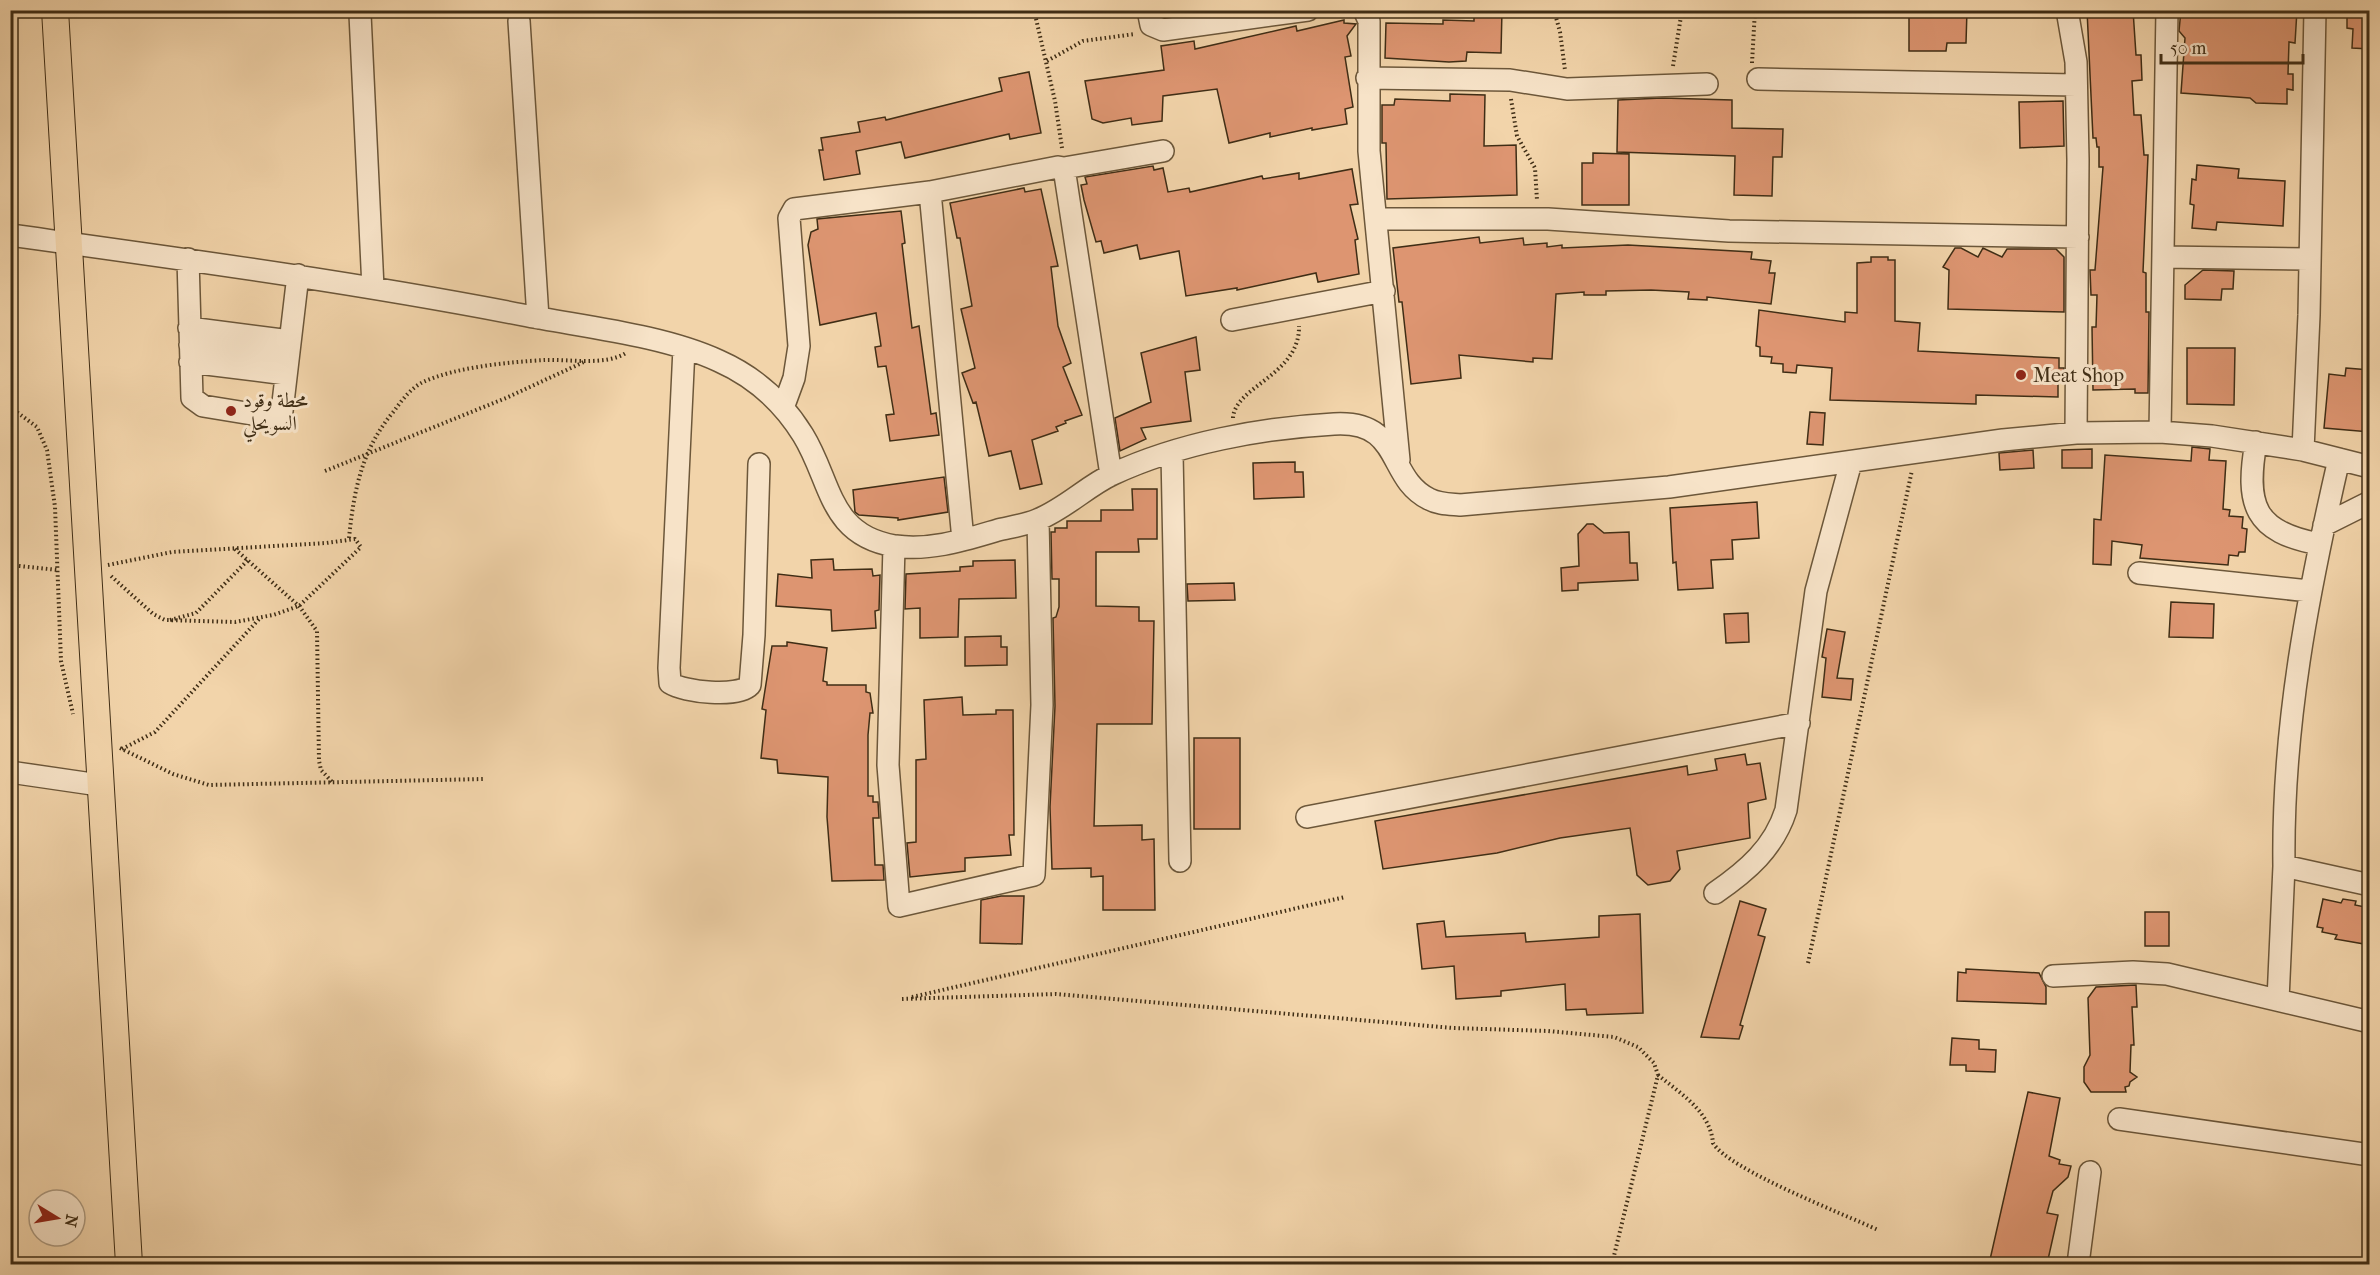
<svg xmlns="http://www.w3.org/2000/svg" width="2380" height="1275" viewBox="0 0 2380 1275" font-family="'IM FELL French Canon',Amiri,serif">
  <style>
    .building { fill: #dd9571; stroke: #3f2d15; stroke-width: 1.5 }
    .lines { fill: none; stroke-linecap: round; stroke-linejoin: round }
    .minor-casing { stroke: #6c573a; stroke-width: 24 }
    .major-casing { stroke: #3f2d15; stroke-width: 28 }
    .path { stroke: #3f2d15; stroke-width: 4; stroke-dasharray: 1.5 3; stroke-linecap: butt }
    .minor { stroke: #f7e3c8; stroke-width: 21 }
    .major { stroke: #f2d4aa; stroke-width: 26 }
    .poi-dot { fill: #8f2418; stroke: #f7e3c8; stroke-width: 2 }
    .labels { text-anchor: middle; stroke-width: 6; stroke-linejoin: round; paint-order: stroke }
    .poi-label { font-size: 20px; fill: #3f2d15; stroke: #f7e3c8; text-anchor: start }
  </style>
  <rect width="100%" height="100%" fill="#f2d4aa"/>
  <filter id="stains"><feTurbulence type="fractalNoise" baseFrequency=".00333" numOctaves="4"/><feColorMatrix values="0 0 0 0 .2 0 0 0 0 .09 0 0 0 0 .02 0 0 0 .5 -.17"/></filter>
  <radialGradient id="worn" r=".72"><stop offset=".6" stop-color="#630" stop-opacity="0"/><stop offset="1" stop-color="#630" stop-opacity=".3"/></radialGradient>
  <path class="building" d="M1474,10H1502L1501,53L1467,52L1466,61L1449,62L1385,58L1386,23L1443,24V20L1474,21Z
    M1909,10H1967L1966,43H1947L1946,51H1909Z
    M2087,10H2133L2136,55H2141L2142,80L2132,81L2134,115H2141L2144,155H2148L2143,272L2146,273V312H2149L2148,393H2135V389L2093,390L2092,327H2096L2097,295H2091L2090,270H2095L2103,167H2099V147H2097L2096,138H2093Z
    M2181,10H2297L2295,43L2289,42L2288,74H2293V90L2287,89V104L2256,103L2250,98L2181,93L2185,38L2179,31Z
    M2347,10H2370V49L2352,48L2353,29L2347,28Z
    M1344,20V23L1356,24L1347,36L1351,56L1345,57L1353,107L1345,109L1347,124L1312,130V128L1270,137V133L1229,143L1217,89L1163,96L1162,121L1132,125L1131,118L1103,123L1092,119L1085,81L1164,70L1161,46L1194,41L1195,49L1296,26L1297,31Z
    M1029,72L1041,133L1010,139L1009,134L905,158L901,142L856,151L860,174L824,180L819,150H823L821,138L860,132L858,122L885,117L886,120L1002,91L999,78Z
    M1450,94L1485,95L1484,146L1516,145L1517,195L1387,199L1386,143H1382V105H1394L1395,99L1450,101Z
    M1662,98L1732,100V128L1783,129L1782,157H1773L1772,196L1734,195L1735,156L1617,152L1618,100Z
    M2063,101L2064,146L2020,148L2019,102Z
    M1593,153L1629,154V205H1582V163H1593Z
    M2197,165L2239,169L2238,178L2285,181L2283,226L2217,222L2216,230L2192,228L2194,205L2190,204L2192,179L2196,180Z
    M1153,166L1154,170L1163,168L1168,192L1189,188L1190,192L1262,176L1263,179L1299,173V179L1352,169L1358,204L1350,205L1358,239L1355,240L1359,274L1318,282L1316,273L1237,290V288L1186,296L1179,251L1140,259L1137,245L1104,253L1101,241L1096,242L1084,200L1081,185L1087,184L1085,177Z
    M1024,188L1025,192L1041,189L1058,266L1051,267L1058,326L1071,363L1063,367L1082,415L1065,421L1066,423L1056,427L1058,431L1032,440L1042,484L1020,489L1011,451L989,456L976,402L973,403L962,373L975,368L961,309L972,306L960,238H957L950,203Z
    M901,211L905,243L902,244L912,328L919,326L931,414L936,413L939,435L890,441L886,415L894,414L886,366L878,367L875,347L881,346L876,313L820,325L808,245L811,232L818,229L817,219Z
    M1479,237L1480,243L1523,238L1524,245L1547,243V247L1562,245V248L1628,245L1752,252L1751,259L1771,261L1769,273H1775L1771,304L1707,297V300L1688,299L1689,292L1651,290L1606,291V295H1584V292L1556,294L1552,359L1533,358V362L1459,355L1461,378L1411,384L1402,302H1399L1393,248Z
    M1955,248H1961L1978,257L1983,248L2002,257L2007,249H2056L2064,257V312L1948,309L1949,270L1943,267Z
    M1871,257H1888V260H1895V321L1920,323L1918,351L2059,358V368H2064L2063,383H2058V397L1976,395V404L1830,400L1832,368L1797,365L1796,373L1783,372V364L1771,363L1772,357L1760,356V347L1756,346L1759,310L1845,322V312L1857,313V263L1871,262Z
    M2203,270L2234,271L2233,289H2222L2221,300L2185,299V285Z
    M1196,337L1200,370L1185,372L1191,421L1141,428L1146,439L1120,451L1115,418L1151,402L1141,353Z
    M2187,348H2235L2234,405L2187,404Z
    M2346,368L2370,370V432L2324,428L2329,374L2345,376Z
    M1810,412L1825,413L1823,445L1807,444Z
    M2192,447L2210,449L2209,460L2226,461L2223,509L2230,510L2229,516L2243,517L2242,528L2247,529L2245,552H2239L2238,556L2229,555L2228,565L2190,562L2140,558L2142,545L2112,541L2111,565L2093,564L2094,519L2101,520L2105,455L2191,461Z
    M2092,449V468H2062V450Z
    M2033,450L2034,468L2000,470L1999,453Z
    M1295,462V472H1303L1304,497L1254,499L1253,463Z
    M944,477L948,512L898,520V518L859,515L855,512L853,490Z
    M1132,489H1157V539H1138L1139,552H1096V606L1139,607V621H1154L1152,724H1097L1094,826L1142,825V840L1154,839L1155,910H1103V876L1091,877V868L1052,869L1050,807L1055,706L1053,618L1056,617L1059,607V579H1052L1051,532H1055V528H1067V521H1101V510H1133Z
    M1757,502L1759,538L1732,540L1733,559L1711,560L1713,588L1678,590L1676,562L1673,563L1670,508Z
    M1587,524H1593L1604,533L1629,532L1630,563H1637L1638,580L1578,583V590L1562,591L1561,568L1579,566L1578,534Z
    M833,559L834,570L872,569L873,576L880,575L879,610L875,611L876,628L832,631L831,610L776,606L778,574L812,578L811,560Z
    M1015,560L1016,598L959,599L958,637L920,638V608L905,609L906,574L960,571V567L973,566V561Z
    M1234,583L1235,600L1188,601L1187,584Z
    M2171,602L2214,604L2213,638L2169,637Z
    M1748,613L1749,642L1726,643L1724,614Z
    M1827,629L1845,632L1837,678L1853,679L1851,700L1822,697L1826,658L1822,657Z
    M1001,636V647H1007V665L965,666V637Z
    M787,642L827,648L823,681L827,682V685H866V692L870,693L873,713H870L868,735V796H873V802H878L879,818H873L875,865H883L884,880L832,881L827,817L828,777L778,773L777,760L761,758L766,710L762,709L772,646H787Z
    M962,697L963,715L996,714V710H1013L1014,835H1009L1011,855L965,858V871L910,877L907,843L916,842V760L926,759L924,700Z
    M1194,738H1240V829H1194Z
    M1745,754L1747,765L1760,763L1766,799L1748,803L1750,838L1677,851L1680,869L1670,881L1648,885L1637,875L1630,828L1560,838L1497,853L1383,869L1375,821L1687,766L1688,775L1717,770L1715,759Z
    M1001,896H1024L1022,944L980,943L981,900Z
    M2323,899L2341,903L2343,899L2356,901L2355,905L2370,908V945L2335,939L2337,935L2322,932L2323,928L2317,927Z
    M1740,901L1766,909L1758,935L1765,937L1740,1025L1743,1026L1739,1039L1701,1037Z
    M2145,912H2169V946H2145Z
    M1640,914L1643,1013L1587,1015L1586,1009L1566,1010L1565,984L1501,991V996L1456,999L1454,966L1422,969L1417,924L1444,921L1446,937L1525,933L1526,942L1599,937V916Z
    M1966,969L2039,973L2046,987V1004L1957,1001L1958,972L1966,973Z
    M2136,985L2137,1007H2132L2134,1045H2131L2130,1072L2137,1077L2130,1082L2129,1086L2125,1087L2126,1092H2091L2084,1082V1067L2090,1055L2088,998L2096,987Z
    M1952,1038L1979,1040V1049L1996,1050L1995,1072L1966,1071V1065H1950Z
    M2028,1092L2060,1098L2049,1156L2060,1160L2059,1164L2071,1166L2068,1177L2053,1191L2047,1213L2058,1215L2047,1264H1989Z"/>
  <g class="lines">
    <g class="minor-casing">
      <path id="minor" d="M1148,10L1151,25L1163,30L1308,10
        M1364,10L1369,21V151L1399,460
        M2067,10L2076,62L2078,160L2076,433
        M360,14L373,288
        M519,21L538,318
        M1367,78L1510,80L1567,89L1707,84
        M1758,79L2076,85
        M1064,168L1111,475
        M930,192L963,540
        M1376,219H1548L1729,231L2078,237
        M10,235C182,259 353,282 523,315C584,327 663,335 719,361C755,377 782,401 803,435C832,482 828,535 895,546C931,551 964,540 998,530C1011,527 1025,525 1037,520C1065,509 1087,486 1113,474C1180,443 1261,428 1334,424C1403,420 1386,478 1429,499C1438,504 1449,504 1460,505L1669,487L2003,440L2076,433L2160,432L2212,436L2303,450L2370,467
        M2163,257L2309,259
        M188,259L192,398L203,406L270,417L279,415L282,411L298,275
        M1232,320L1384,291
        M189,328L290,341
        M190,345L288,358
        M684,348L669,668L670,683C684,692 738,698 750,685L754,635L759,464
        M190,362L286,374
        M783,408L794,378L799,346L789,218L794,209L930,192L1058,167L1064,168L1163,151
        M2160,432L2167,10
        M2256,442C2245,505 2254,532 2319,544
        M2303,450L2309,315L2315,10
        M1172,453L1180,861
        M2324,525L2370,502
        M894,546L888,765L899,906L1034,875L1042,705L1038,520
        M2139,573L2309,591
        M10,772L99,785
        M1307,817L1799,723
        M2284,866C2282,727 2308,593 2339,459
        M1715,893C1747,871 1774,848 1786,810L1816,591L1851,462
        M2053,976L2133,972L2167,974L2370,1022
        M2278,1000L2284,866L2370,885
        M2119,1119L2370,1155
        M2078,1264L2090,1172"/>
    </g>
    <g class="major-casing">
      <path id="major" d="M55,10L129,1264"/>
    </g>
    <path class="path" d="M1034,10L1055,101L1062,148
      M1554,10L1560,32L1565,70
      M1047,61L1083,41L1135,34
      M1752,63L1755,10
      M1673,66L1682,10
      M1511,99L1517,136L1535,168L1537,200
      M10,407L37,427L47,450L55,507L61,661L73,714
      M1233,418C1235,386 1300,375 1299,326
      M325,471L506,398L586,361
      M349,538C354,489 362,449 394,411C402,400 411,388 423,382C456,367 509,362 545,360C569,359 605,366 626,353
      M235,549L299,606L317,631L319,761L321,770L333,783
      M10,565L58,570
      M108,565L172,552L326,543L355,539L361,547L299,606L273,615L235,622L165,620L153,614L111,576
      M170,620L196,613L248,560
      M120,748L173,774L209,785L483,779
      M122,749L155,732L260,618
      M1808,963L1912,470
      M912,997L1345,897
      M902,999L1056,994L1453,1028L1548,1031L1614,1037L1638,1047L1654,1063L1658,1075L1612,1264
      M1658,1075C1681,1094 1710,1111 1713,1143C1729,1170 1844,1214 1878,1230"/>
    <use href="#minor" class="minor"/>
    <use href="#major" class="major"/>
  </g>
  <g class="poi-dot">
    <circle cx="2021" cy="375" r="6"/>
    <circle cx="231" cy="411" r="6"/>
  </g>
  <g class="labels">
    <g class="poi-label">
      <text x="2033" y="382">Meat Shop</text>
      <text x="243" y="407">محطة وقود<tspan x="243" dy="23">السويحلي</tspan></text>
    </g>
  </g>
  <rect width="2380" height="1275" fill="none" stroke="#f2d4aa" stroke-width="36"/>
  <rect x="12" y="12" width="2356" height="1251" fill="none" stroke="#3f2d15" stroke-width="3"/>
  <rect x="18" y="18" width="2344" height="1239" fill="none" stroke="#3f2d15" stroke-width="1.5"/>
  <g transform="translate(57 1218) rotate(101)"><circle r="28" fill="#f7e3c8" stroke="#ad9a80" stroke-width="1.5"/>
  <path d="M0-4.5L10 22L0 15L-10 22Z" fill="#8f2418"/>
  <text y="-9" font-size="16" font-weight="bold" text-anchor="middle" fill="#3f2d15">N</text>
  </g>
  <path d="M2161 54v9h142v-9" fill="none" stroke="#3f2d15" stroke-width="3"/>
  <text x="2170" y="54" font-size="18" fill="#3f2d15" stroke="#f7e3c8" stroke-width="4.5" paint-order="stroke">50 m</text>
  <rect width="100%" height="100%" filter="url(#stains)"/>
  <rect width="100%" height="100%" fill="url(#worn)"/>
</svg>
